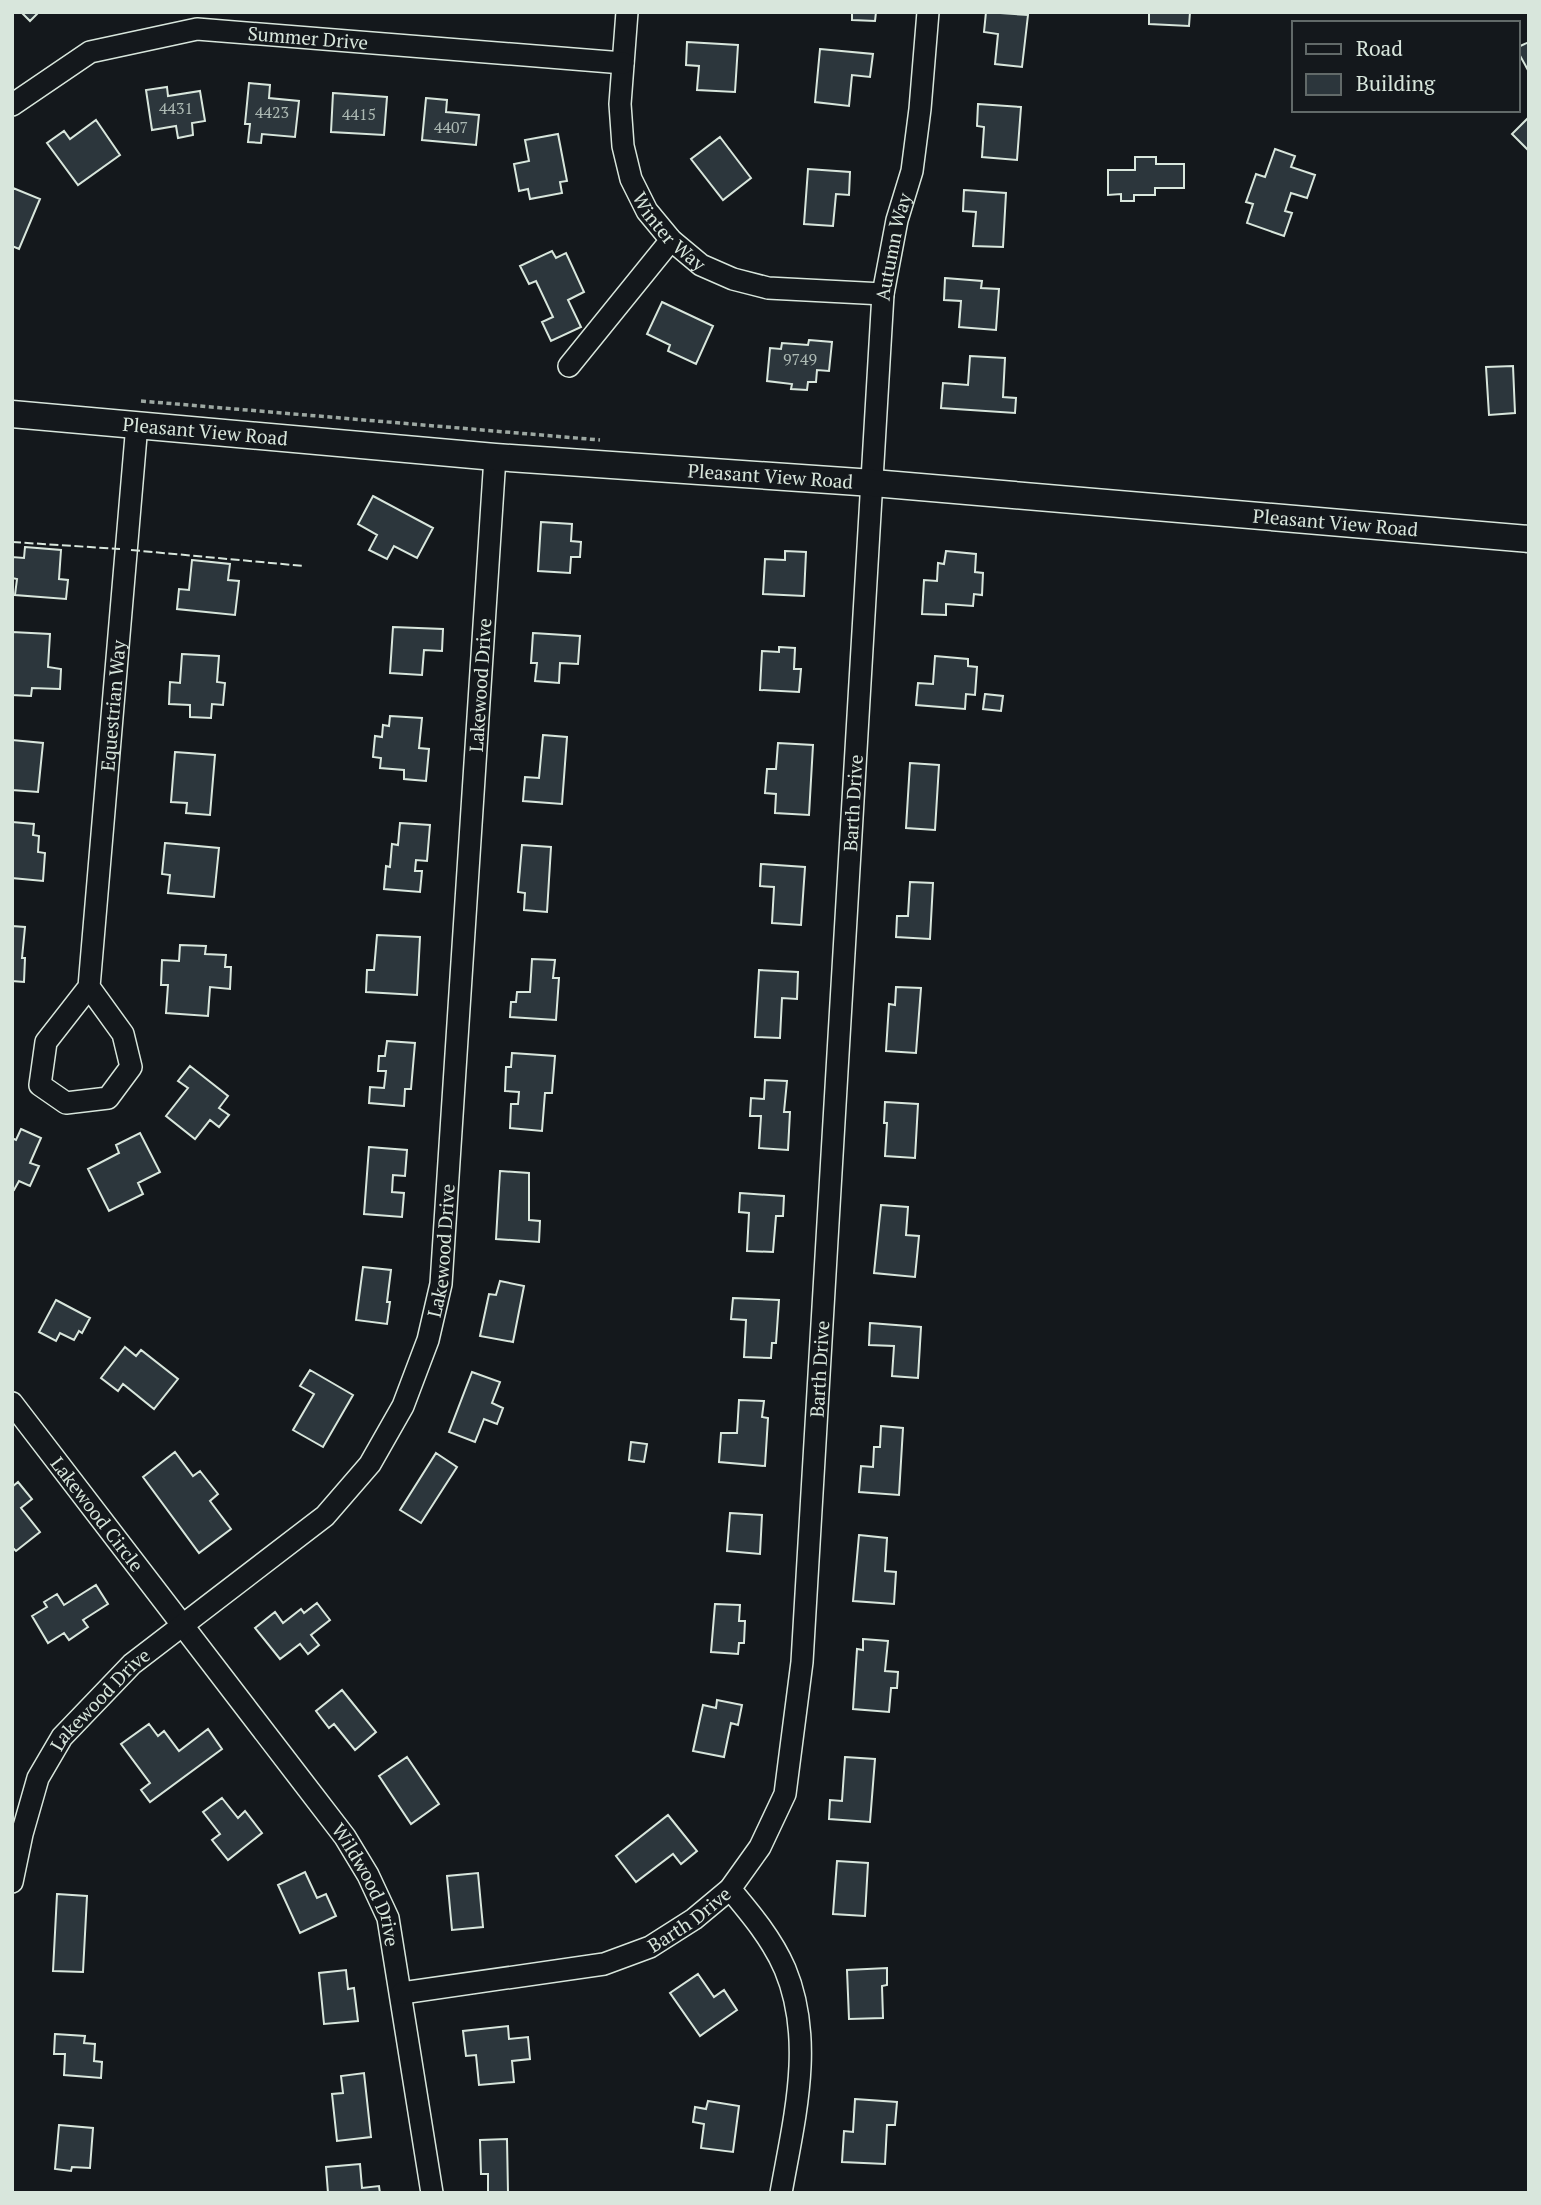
<svg xmlns="http://www.w3.org/2000/svg" width="1541" height="2205" viewBox="0 0 1541 2205" font-family="'PT Serif',serif">
  <style>
    .building { fill: #2c363c; stroke: #d8e6dc; stroke-width: 2 }
    .lines { fill: none; stroke-linecap: round; stroke-linejoin: round }
    .minor-casing { stroke: #d8e6dc; stroke-width: 24 }
    .major-casing { stroke: #d8e6dc; stroke-width: 29 }
    .path { stroke: #9da8a2; stroke-width: 3.5; stroke-dasharray: 5 3.5; stroke-linecap: butt }
    .minor { stroke: #14181c; stroke-width: 21 }
    .major { stroke: #14181c; stroke-width: 26 }
    .fence { stroke: #d8e6dc; stroke-width: 2; stroke-dasharray: 9 3.5; stroke-linecap: butt }
    .labels { text-anchor: middle; stroke-width: 5; stroke-linejoin: round; paint-order: stroke }
    .number-label { font-size: 16px; fill: #adbab4 }
    .street-label { font-size: 19px; fill: #d8e6dc; stroke: #14181c }
  </style>
  <rect width="100%" height="100%" fill="#14181c"/>
  <path class="building" d="M21,12H39L30,21Z
    M852,12H876L875,21L852,20Z
    M986,12L1028,15L1022,67L995,64L998,34L984,32Z
    M1149,12H1190L1189,26L1149,24Z
    M687,42L738,45L735,92L697,90L699,66L686,65Z
    M1529,42V72L1518,52V47Z
    M820,49L873,54L870,77L852,75L849,106L815,102Z
    M249,83L270,85L269,98L299,101L295,137L262,134L261,143L248,142L250,124H245Z
    M167,87L168,96L200,91L205,121L192,123L193,135L178,138L176,126L152,130L146,90Z
    M333,93L387,97L384,135L331,132Z
    M426,98L447,100L446,112L479,115L476,145L422,140Z
    M978,104L1021,107L1017,160L982,157L984,127L977,126Z
    M1529,117V149L1528,150L1512,134Z
    M96,120L120,155L78,185L47,143L64,131L70,139Z
    M558,134L567,181L560,182L562,193L530,199L528,189L519,191L514,164L529,161L525,140Z
    M720,137L751,178L723,200L691,159Z
    M1275,149L1295,156L1291,167L1315,175L1307,198L1291,193L1285,211L1292,213L1284,236L1247,223L1253,204L1246,202L1256,174L1265,177Z
    M1135,157H1156V164H1184V188H1155V195H1134V201H1121V194L1108,195V170H1135Z
    M808,169L850,172L849,195L836,194L833,226L804,224Z
    M13,188L40,199L19,249L12,246Z
    M964,190L1006,193L1003,247L973,246L976,212L963,211Z
    M552,251L556,258L566,253L584,292L568,300L581,327L551,341L542,322L553,317L536,281L529,284L520,266Z
    M945,278L982,281L981,288L999,289L996,330L959,327L961,301L944,300Z
    M662,302L713,326L696,364L668,351L670,345L647,334Z
    M809,340L832,342L829,371L817,370L816,382H808L807,390L791,389L792,384L767,381L770,348L781,349L782,343L808,345Z
    M970,356L1005,358L1003,397L1016,398L1015,413L941,408L943,383L968,385Z
    M1513,366L1515,413L1489,415L1486,367Z
    M373,496L433,528L417,558L394,546L387,559L369,550L377,535L358,524Z
    M541,522L572,524L571,541L581,542L580,557H571L570,573L538,571Z
    M25,547L61,550L59,579L68,580L66,599L15,595L17,579L12,578V557L24,558Z
    M785,551L806,552L804,596L763,594L765,559L785,560Z
    M946,551L976,554L975,572L983,573L982,595L974,594L973,606L946,604V615L922,614L924,580L937,581L938,563L944,564Z
    M192,560L230,564L228,580L239,581L235,615L177,609L179,589L189,590Z
    M393,627L443,629L442,651L424,650L422,675L390,673Z
    M12,632L50,634L48,667L61,669L60,689L32,688L31,696L12,695Z
    M533,633L580,636L578,664L560,663L559,683L535,681L537,663H531Z
    M779,647L795,648L794,669H801L799,692L760,690L762,651L779,652Z
    M182,654L219,656L217,682L225,683L223,705L212,704L211,718L190,717V705L169,704L170,682L180,683Z
    M935,656L968,659V666L977,667L975,695L966,694L965,709L916,705L918,683L933,684Z
    M985,694L1003,696L1001,711L983,709Z
    M390,716L422,718L419,748L429,749L426,781L404,779V770L380,768L381,758L373,757L375,736L382,737L383,725L389,726Z
    M543,735L567,737L562,804L523,801L525,777L539,778Z
    M12,740L43,743L38,792L12,790Z
    M778,743L813,745L809,815L775,813L776,794L765,793L767,769H776Z
    M175,752L215,755L210,815L186,813L187,803L171,802Z
    M910,763L939,765L935,830L906,828Z
    M12,822L34,824L33,835L39,836L38,852L45,853L43,881L12,878Z
    M400,823L430,825L427,861L416,860L415,871H422L420,892L384,889L386,866L390,867L392,844L398,845Z
    M165,843L219,848L214,897L168,893L170,875L162,874Z
    M522,845L551,847L547,912L524,910L525,893L518,892Z
    M761,864L805,867L801,925L772,923L774,887L760,886Z
    M910,882L933,883L930,939L896,937L897,916H908Z
    M12,926L25,927L22,958H25L24,982L12,981Z
    M377,935L420,937L417,995L366,992L367,970H374Z
    M180,945L206,946L205,954L226,955L225,967H231L230,989L210,987L208,1016L166,1013L168,985H161L162,960L179,961Z
    M532,959L555,960L553,978H559L556,1020L510,1017L511,1002H516L517,992H530Z
    M759,970L798,972L797,999L782,998L780,1038L755,1037Z
    M896,987L921,988L916,1053L886,1051L889,1004L895,1005Z
    M387,1041L415,1043L411,1089H405L404,1106L369,1103L370,1087L384,1088L386,1071H378L379,1056H385Z
    M512,1053L555,1056L552,1093H545L542,1131L510,1128L511,1104H518L519,1092L505,1091L506,1067H511Z
    M190,1066L228,1096L219,1108L229,1115L219,1127L210,1120L195,1139L166,1116L188,1088L178,1081Z
    M765,1080L787,1081L784,1112H790L788,1150L759,1148L761,1116H750L751,1098L764,1099Z
    M885,1102L918,1104L915,1158L885,1156L887,1123H884Z
    M21,1129L41,1138L30,1163L39,1166L30,1186L19,1181L14,1190L12,1189V1138L16,1140Z
    M140,1133L160,1172L138,1183L143,1194L109,1211L88,1169L119,1153L116,1145Z
    M369,1147L407,1150L405,1176L393,1175L392,1192L404,1193L402,1217L364,1214Z
    M500,1171L529,1173V1220L540,1221L539,1242L496,1239Z
    M740,1193L784,1196L783,1216H776L773,1252L747,1251L749,1213L739,1212Z
    M881,1205L908,1207L906,1235L919,1236L915,1277L874,1273Z
    M363,1267L391,1270L387,1302H390L387,1324L356,1320Z
    M500,1281L524,1286L513,1342L480,1336L489,1294L496,1295Z
    M733,1298L779,1300L776,1343H772L771,1358L744,1357L746,1320L731,1319Z
    M56,1300L90,1318L82,1333L79,1331L74,1340L60,1333L56,1341L39,1332Z
    M870,1323L921,1327L918,1378L892,1376L894,1346L869,1345Z
    M125,1347L136,1356L141,1350L178,1379L154,1409L123,1384L118,1391L101,1378Z
    M310,1370L353,1395L323,1447L293,1430L314,1394L300,1386Z
    M472,1372L500,1382L492,1403L503,1408L497,1424L484,1419L475,1442L449,1432Z
    M739,1400L764,1401L762,1417L768,1418L765,1466L719,1462L721,1433H737Z
    M881,1426L903,1428L899,1495L859,1492L861,1466L873,1467L874,1447H880Z
    M631,1442L647,1444L644,1462L629,1460Z
    M175,1452L193,1476L200,1471L218,1494L210,1501L231,1529L199,1553L143,1477Z
    M436,1453L457,1467L421,1523L400,1510Z
    M18,1482L32,1499L21,1508L40,1532L16,1551L12,1547V1487Z
    M730,1513L762,1515L760,1554L727,1551Z
    M859,1535L887,1538L885,1571L896,1572L894,1604L853,1601Z
    M96,1585L108,1604L83,1620L88,1627L69,1640L64,1633L48,1643L32,1616L47,1607L44,1602L57,1594L64,1605Z
    M317,1603L330,1620L311,1635L319,1645L308,1654L300,1644L280,1659L255,1628L275,1612L283,1623L301,1609L304,1613Z
    M715,1604L740,1605L739,1621H745L744,1643H739L738,1654L711,1652Z
    M863,1639L888,1641L885,1671L898,1672L897,1688H891L889,1712L853,1709L857,1649L863,1650Z
    M342,1690L376,1732L355,1750L334,1724L329,1728L316,1711Z
    M717,1700L742,1705L738,1725L731,1723L724,1757L693,1751L703,1705L716,1708Z
    M149,1724L158,1736L164,1731L179,1751L208,1729L222,1749L150,1802L141,1790L150,1783L121,1744Z
    M407,1757L439,1804L411,1824L379,1776Z
    M845,1757L875,1759L870,1822L829,1819L830,1800L842,1801Z
    M222,1798L238,1818L245,1811L262,1833L228,1860L212,1840L220,1834L203,1812Z
    M668,1815L697,1851L681,1864L673,1854L636,1882L616,1856Z
    M837,1861L868,1863L865,1916L833,1914Z
    M305,1872L317,1898L326,1894L336,1916L300,1933L278,1885Z
    M478,1873L483,1927L452,1930L447,1876Z
    M57,1894L87,1896L83,1972L53,1971Z
    M887,1968V1985L882,1986L883,2018L849,2019L847,1970Z
    M346,1970L348,1989L354,1988L358,2021L324,2024L319,1973Z
    M698,1974L714,1997L724,1990L737,2010L700,2036L670,1993Z
    M508,2026L509,2039L528,2037L530,2059L512,2061L514,2082L479,2085L476,2055L466,2056L463,2031Z
    M55,2034L85,2036L84,2043L95,2044L94,2061L102,2062L101,2078L64,2075L65,2054H54Z
    M364,2073L371,2137L337,2141L332,2094L343,2093L341,2076Z
    M855,2099L897,2102L895,2125H887L885,2164L842,2162L844,2131L853,2132Z
    M708,2101L739,2106L733,2152L701,2148L704,2124L693,2122L695,2107L706,2109Z
    M59,2125L93,2128L90,2168L72,2167L71,2171L55,2169Z
    M507,2139L508,2193H488V2174H481L480,2140Z
    M360,2164L362,2188L379,2186L380,2193H328L326,2167Z"/>
  <g class="lines">
    <g class="minor-casing">
      <g id="minor">
        <path id="s1" d="M627,12L620,104L623,146L631,179L647,211L671,240L701,265L733,279L768,288L883,294"/>
        <path id="s2" d="M12,105L90,52L197,29L623,63"/>
        <path d="M569,366L671,240"/>
        <path id="s3" d="M89,987L123,1034L131,1067L108,1098L66,1103L40,1085L46,1042L89,987L137,424"/>
        <path id="s4" d="M12,1403L345,1837L368,1875L388,1918L432,2193"/>
        <path id="s5" d="M12,1882L22,1834L38,1778L62,1737L132,1664L325,1516L370,1464L403,1406L428,1340L441,1284L495,457"/>
        <path d="M730,1889C751,1914 772,1939 785,1969C815,2041 794,2119 781,2193"/>
        <path id="s6" d="M402,1993L604,1964L650,1947L694,1919L730,1889L760,1847L785,1794L802,1662L883,294L897,220L912,171L920,109L928,12"/>
      </g>
    </g>
    <g class="major-casing">
      <g id="major">
        <path id="s7" d="M12,414L495,457L873,483L1529,539"/>
      </g>
    </g>
    <path class="path" d="M141,401L600,440"/>
    <use href="#minor" class="minor"/>
    <use href="#major" class="major"/>
    <path class="fence" d="M12,542L120,549
      M131,550L304,566"/>
  </g>
  <g class="labels">
    <g class="number-label">
      <text x="176" y="114">4431</text>
      <text x="272" y="118">4423</text>
      <text x="359" y="120">4415</text>
      <text x="451" y="133">4407</text>
      <text x="800" y="365">9749</text>
    </g>
    <g class="street-label">
      <text dy="7" stroke="none"><textPath href="#s2" startOffset="315">Summer Drive</textPath></text>
      <text dy="7" stroke="none"><textPath href="#s1" startOffset="234">Winter Way</textPath></text>
      <text dy="7" stroke="none"><textPath href="#s6" startOffset="2014">Autumn Way</textPath></text>
      <text dy="7" stroke="none"><textPath href="#s7" startOffset="194">Pleasant View Road</textPath></text>
      <text dy="7" stroke="none"><textPath href="#s7" startOffset="761">Pleasant View Road</textPath></text>
      <text dy="7" stroke="none"><textPath href="#s7" startOffset="1328">Pleasant View Road</textPath></text>
      <text dy="7" stroke="none"><textPath href="#s5" startOffset="1363">Lakewood Drive</textPath></text>
      <text dy="7" stroke="none"><textPath href="#s3" startOffset="600">Equestrian Way</textPath></text>
      <text dy="7" stroke="none"><textPath href="#s6" startOffset="1456">Barth Drive</textPath></text>
      <text dy="7" stroke="none"><textPath href="#s5" startOffset="796">Lakewood Drive</textPath></text>
      <text dy="7" stroke="none"><textPath href="#s6" startOffset="889">Barth Drive</textPath></text>
      <text dy="7" stroke="none"><textPath href="#s4" startOffset="140">Lakewood Circle</textPath></text>
      <text dy="7" stroke="none"><textPath href="#s5" startOffset="208">Lakewood Drive</textPath></text>
      <text dy="7" stroke="none"><textPath href="#s4" startOffset="600">Wildwood Drive</textPath></text>
      <text dy="7" stroke="none"><textPath href="#s6" startOffset="301">Barth Drive</textPath></text>
    </g>
  </g>
  <rect width="1541" height="2205" fill="none" stroke="#d8e6dc" stroke-width="28"/>
  <rect x="1292" y="21" width="228" height="91" fill="#14181c" stroke="#626a69" stroke-width="2"/>
  <rect x="1306" y="44" width="35" height="10" fill="#14181c" stroke="#626a69" stroke-width="2"/>
  <text x="1356" y="56" font-size="21" fill="#d8e6dc">Road</text>
  <rect x="1306" y="74" width="35" height="21" fill="#2c363c" stroke="#626a69" stroke-width="2"/>
  <text x="1356" y="91" font-size="21" fill="#d8e6dc">Building</text>
</svg>
